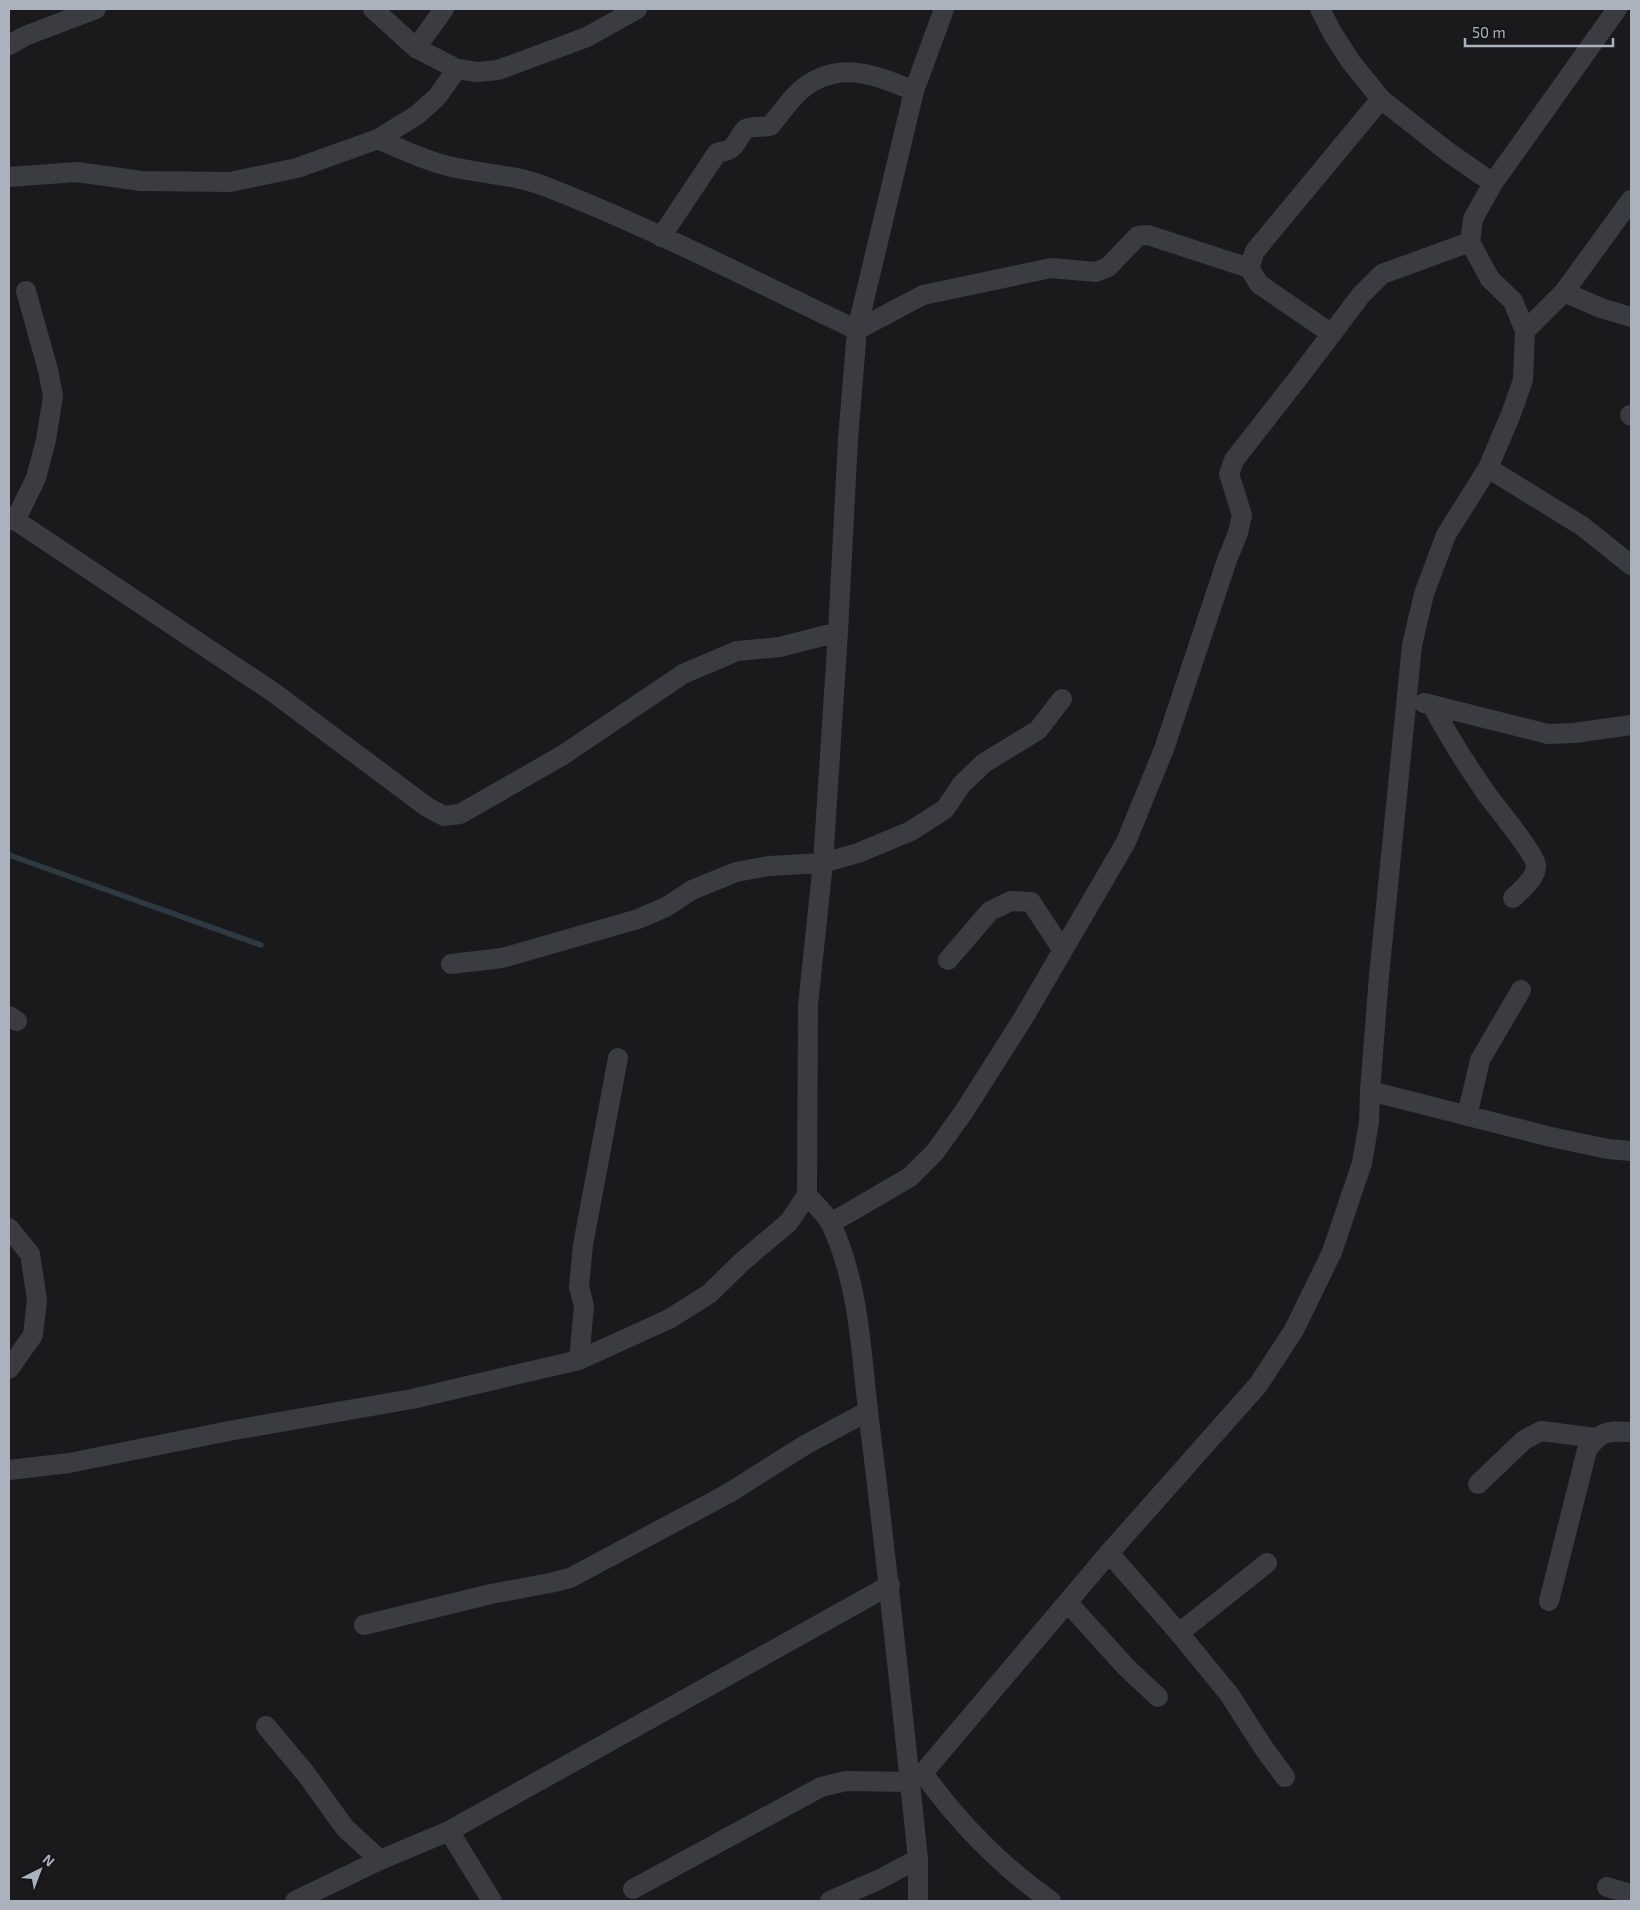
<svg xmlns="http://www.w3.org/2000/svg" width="1640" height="1910" viewBox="0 0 1640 1910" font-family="'Exo 2',sans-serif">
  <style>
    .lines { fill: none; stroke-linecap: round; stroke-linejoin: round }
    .stream { stroke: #2e3a42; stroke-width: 5.5 }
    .minor { stroke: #3a3c42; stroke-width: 20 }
  </style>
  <rect width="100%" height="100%" fill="#1a1a1d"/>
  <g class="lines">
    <path class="stream" d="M9,855L261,945"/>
    <path class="minor" d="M373,9L416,48L457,69L477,72L498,70L587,37L637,9
      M1320,9L1333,34L1351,62L1381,99L1448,152L1493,183
      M9,45L25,36L96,9
      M416,48L444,9
      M378,139C401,149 423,160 448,166C480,174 513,174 544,186C650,227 754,281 857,330L923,295L1051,268L1096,272L1108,267L1138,236L1148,235L1249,268
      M9,177L77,172L141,181L230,182L297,168L378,139L417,115L437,97L457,69
      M661,237L717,153C721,151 724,152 728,150C737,147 739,134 746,129C753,125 763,128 770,126C781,114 789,100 801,90C838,59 876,75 914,91
      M1564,292L1601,308L1631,317
      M1525,331L1564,292L1631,200
      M1332,334L1259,284L1249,268L1255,251L1381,99
      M1630,415L1631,416
      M1488,468L1582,526L1631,565
      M9,516L273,692L427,807L444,816L460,814L563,755L683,674L737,651L780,647L838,632
      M15,521L36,478L46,440L53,396L48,370L26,291
      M1424,703L1548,734L1574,733L1631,725
      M1432,705C1448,736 1466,764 1486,793C1495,806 1534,852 1536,865C1537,878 1521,890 1513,898
      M948,960L990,911L1011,901L1031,902L1062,949
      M451,964L502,958L638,919L666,907L692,890L736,872L769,866L823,863L858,853L911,831L945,809L962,784L984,763L1038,730L1062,699
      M9,1016L17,1021
      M1370,1091L1551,1137L1608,1149L1631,1151
      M1467,1116L1480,1060L1521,990
      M807,1195C815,1204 826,1214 831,1224C861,1288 861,1359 870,1427C888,1571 903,1715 918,1859V1901
      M831,1223L910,1177L935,1152L965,1110L1024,1017L1126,842L1164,749L1227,560L1238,533L1242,515L1229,474L1234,460L1299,377L1361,295L1382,274L1470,242
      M9,1228L30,1254L37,1300L33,1335L9,1369
      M579,1360L584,1306L579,1287L583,1245L618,1058
      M9,1470L69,1463L234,1430L412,1399L579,1360L669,1319L709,1294L743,1261L789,1222L807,1195L808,1005L823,863L838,632L848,439L857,330L914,91L944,9
      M1478,1484L1524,1440L1541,1431L1596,1438
      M1109,1553L1179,1633L1229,1694L1263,1747L1285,1777
      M1549,1601L1587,1450C1601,1430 1608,1431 1631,1432
      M1068,1603L1126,1667L1158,1697
      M364,1625L491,1594L550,1583L570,1578L729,1493L805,1445L868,1411
      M1179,1633L1267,1563
      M266,1726L306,1774L345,1828L380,1860
      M923,1773C957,1821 1003,1868 1051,1901
      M449,1831L492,1901
      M1607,1887L1631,1894
      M633,1889L821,1787L846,1781L910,1782L923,1773L1109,1553L1258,1385L1294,1330L1332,1252L1362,1163L1369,1122L1370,1091L1379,976L1412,645L1424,594L1446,535L1488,468L1511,414L1523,380L1525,331L1513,301L1490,279L1470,242L1473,219L1493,183L1617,9
      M295,1901L380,1860L449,1831L890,1585
      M830,1901L878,1880L918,1859"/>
  </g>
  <rect width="1640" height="1910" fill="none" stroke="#abb2bd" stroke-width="20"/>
  <g transform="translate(40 1870) rotate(42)" stroke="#151518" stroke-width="4" paint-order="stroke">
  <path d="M0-4L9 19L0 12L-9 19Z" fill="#abb2bd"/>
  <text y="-8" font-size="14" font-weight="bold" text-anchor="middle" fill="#abb2bd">N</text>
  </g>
  <path d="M1465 38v8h148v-8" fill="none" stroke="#abb2bd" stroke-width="2.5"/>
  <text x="1472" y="38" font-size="15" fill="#abb2bd" stroke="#151518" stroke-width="4" paint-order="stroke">50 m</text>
</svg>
